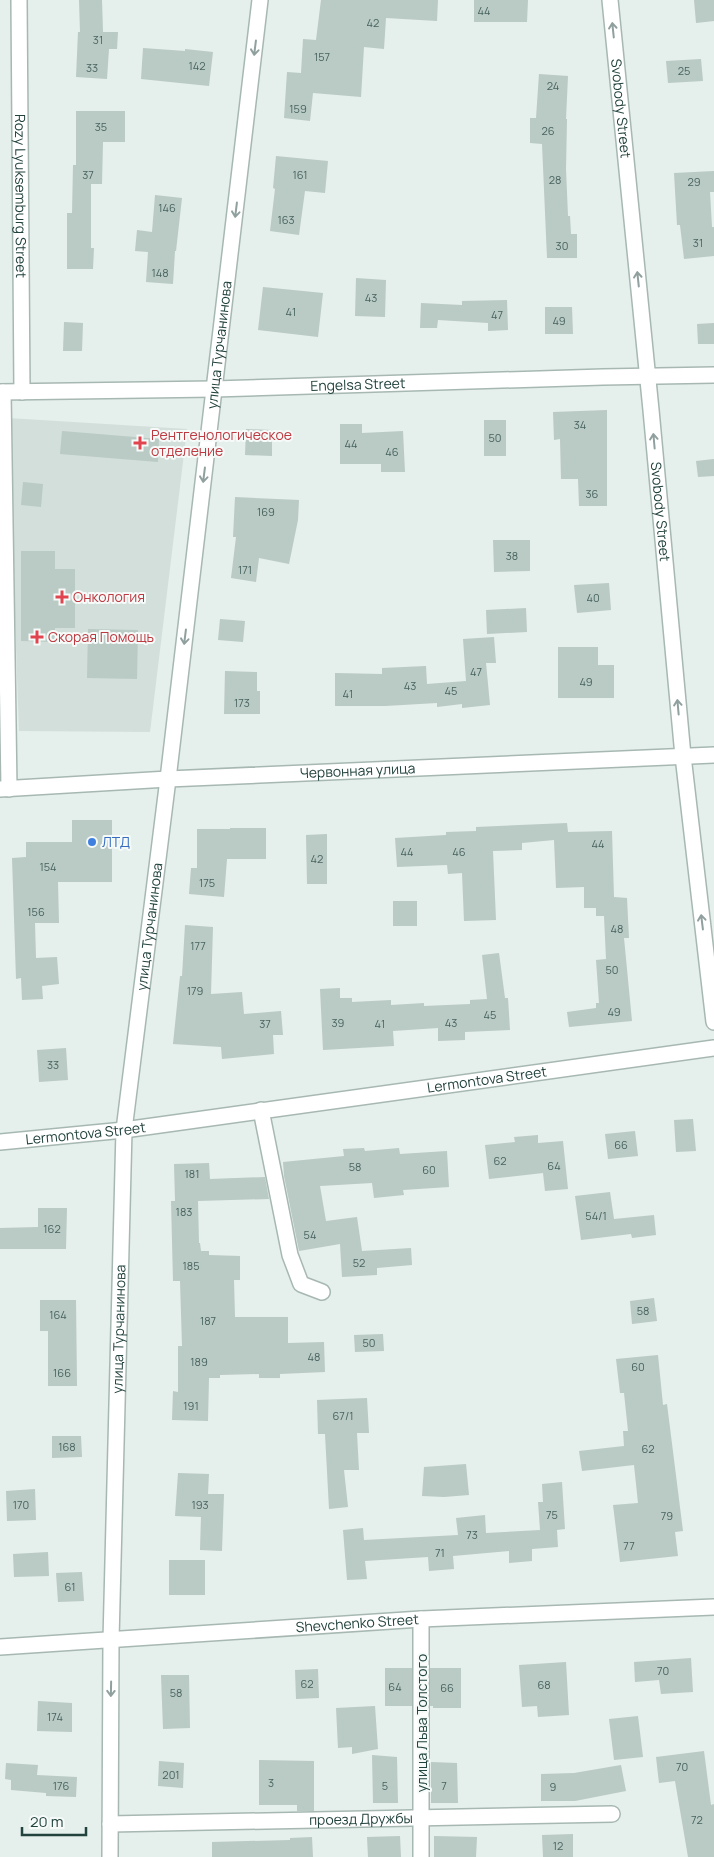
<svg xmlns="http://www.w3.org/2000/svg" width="714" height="1857" viewBox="0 0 714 1857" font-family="Manrope,sans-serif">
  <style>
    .built { fill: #d3dfda }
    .building { fill: #bacac5 }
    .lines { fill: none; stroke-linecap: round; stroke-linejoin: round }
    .minor-casing { stroke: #a7b8b3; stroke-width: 18 }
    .minor { stroke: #fff; stroke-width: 15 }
    .oneway { stroke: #90a09e }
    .health-dot { fill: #e0444e; stroke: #f6fbf9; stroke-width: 2 }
    .shop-dot { fill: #3f7fe0; stroke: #f6fbf9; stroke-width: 2 }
    .labels { text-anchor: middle; stroke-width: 4; stroke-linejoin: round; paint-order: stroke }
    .number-label { font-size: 11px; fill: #48645f }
    .street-label { font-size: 14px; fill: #22423d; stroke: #f6fbf9 }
    .health-label { font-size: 14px; fill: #be3a42; stroke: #f6fbf9; text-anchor: start }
    .shop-label { font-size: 14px; fill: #366cbe; stroke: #f6fbf9; text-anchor: start }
  </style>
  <rect width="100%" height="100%" fill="#e5efeb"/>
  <path class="built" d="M8,418L187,429L150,732L19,731Z"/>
  <path class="building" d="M79,0H102L103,32H118L117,49H109L107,79L76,77L78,32H80Z
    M321,0H438L437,21L386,18L384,49L364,47L361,97L313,93L310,121L284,118L287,72L301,73L303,39L316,40Z
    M474,0H528L527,22H474Z
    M694,0H714V21L696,23Z
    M143,48L185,51V49L213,52L209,86L141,79Z
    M701,59L703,81L668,83L666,61Z
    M539,74L568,76L566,119H567L566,169L568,216H570L571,234H577V258H547L542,144L530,143V118H536Z
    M76,111H125V142H103L102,184H91V248H94L93,269H67V213H72L73,165H76Z
    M276,156L328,161L325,193L305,191L299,235L270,231L275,189L273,188Z
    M714,171V192H710L712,227H714V256L684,259L680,225H677L674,173Z
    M155,195L182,198L176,251H175L173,284L146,282L148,252L135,251L137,230L152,232Z
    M356,278L386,280L385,317L355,316Z
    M263,287L323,293L318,337L258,330Z
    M507,300L508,330L488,331V323L438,320L437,328H420L421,303L462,305V301Z
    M545,307H572L573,334H545Z
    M64,322L83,323L82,351H63Z
    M714,323V344H698L697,324Z
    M607,410V506H579L578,479H561L560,439L554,440L553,412Z
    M484,420H506V456H484Z
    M340,424H362V433L403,431L405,472H381V464H340Z
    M246,429L272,430V456L245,455Z
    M62,431L159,439L158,462L60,454Z
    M714,459V476L698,477L696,461Z
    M23,482L43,484L41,507L21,505Z
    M235,497L299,500L298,520L289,564L259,558L256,582L231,578L236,537H233Z
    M493,540H530V571L494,572Z
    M21,551H55V569H75V628H55V642L21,641Z
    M609,583L611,610L577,613L574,585Z
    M526,608L527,632L487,634L486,610Z
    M220,619L245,621L243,642L218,640Z
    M88,629L138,630L137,679L87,678Z
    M494,637L496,663H486L490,705L462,708V704L437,707V703L385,706H335V673L382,674V668L426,666L427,684L466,681L463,639Z
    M558,647H598V665H614V698H558Z
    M225,671L257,672V691H260V714H224Z
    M72,820H112V882H58L59,923H35L36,958L57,957L59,984L42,986L43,999L22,1000L21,978L16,979L12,858L26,857V842H72Z
    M567,823L568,832L612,831L614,897L627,898L629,938H624L632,1021L569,1027L567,1012L596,1008V1003H599L596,960L606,959L604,916H596V908H584V887L556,888L554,840L522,843V850L493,851L496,920L464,921L462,873L448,874L447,865L397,867L395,838L446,835V832L476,831V827Z
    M230,828H266V859H227L224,897L189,894L191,868H197V829H230Z
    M327,834V884H307L306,835Z
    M393,901H417V926H393Z
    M185,925L213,927L211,994L242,992L244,1014L281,1011L283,1035H273L274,1054L222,1059L221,1047L173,1044L180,976H182Z
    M499,953L505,998H508L510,1030L465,1032V1040L438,1041V1028L393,1031L394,1046L323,1050L320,989L340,988V998H352V1002L391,1000V1005L424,1003V1006L470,1004V1000L487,999L482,955Z
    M66,1048L68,1080L39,1082L37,1050Z
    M693,1119L696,1151L676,1152L674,1120Z
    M635,1131L638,1156L608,1159L605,1134Z
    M538,1135V1143L563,1141L568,1189L545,1191L543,1173L489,1179L485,1145L515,1142L514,1137Z
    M364,1148L365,1151L399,1148L400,1154L447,1151L449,1187L403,1190L404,1195L374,1198L372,1183L320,1186L326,1221L357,1217L362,1251L411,1248L412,1265L377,1268V1275L342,1277L340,1244L299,1251L284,1176L283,1162L344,1156L343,1149Z
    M209,1163L210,1179L265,1177L269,1199L198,1201L199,1243H200L201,1251H209V1255L240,1256V1280H234L235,1317H288V1343L324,1342L325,1372L280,1374V1378H259V1374L220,1375V1378H209L208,1421L172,1420L173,1391L178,1392V1346H182L180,1281H173L171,1201H175L174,1164Z
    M610,1192L614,1219L654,1215L656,1235L632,1238L631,1234L581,1240L575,1196Z
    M38,1208H67L66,1249H0V1228L38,1227Z
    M654,1298L657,1321L632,1324L630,1301Z
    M40,1300H76L77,1386H48V1331H40Z
    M383,1334L384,1351L355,1352L354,1335Z
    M658,1355L663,1405L667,1404L683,1531L675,1532L678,1556L620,1562L613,1505L638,1503L634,1465L582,1471L579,1451L624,1446L623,1431H628L624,1393H620L616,1359Z
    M367,1398L369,1433H357L359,1470H344L348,1507L329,1509L325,1434H318L317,1400Z
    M52,1436H81L82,1457L52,1458Z
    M466,1464L469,1495L444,1497L422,1496L424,1467Z
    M178,1473L209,1474L208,1494H224L222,1551L200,1550L201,1517L175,1516Z
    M562,1482L565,1529L557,1530L558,1547L532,1549V1561L509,1563V1551L453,1556L454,1569L429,1571L428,1557L365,1561L367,1579L347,1580L343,1530L363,1528L364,1540L458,1535L456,1518L485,1515L486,1533L540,1530L538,1502H543L542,1484Z
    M35,1489L36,1520L7,1521L6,1491Z
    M48,1552L49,1576L14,1577L13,1554Z
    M169,1560H205V1595H169Z
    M82,1572L84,1601L58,1602L56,1573Z
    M691,1658L693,1692L661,1694L659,1680L635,1682L634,1662Z
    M566,1662L569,1715L538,1717L537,1706L522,1707L519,1665Z
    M385,1668H412V1706H385Z
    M430,1668H461V1708H433V1706H430Z
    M318,1669L319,1698L296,1699L295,1670Z
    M161,1675H189L190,1728L163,1729Z
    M38,1701L72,1703V1732L37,1731Z
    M375,1706L378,1749L352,1754V1747L338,1748L336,1708Z
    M638,1716L643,1757L614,1760L609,1719Z
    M704,1751L711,1805L714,1804V1857H688L675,1781L659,1783L656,1757Z
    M372,1755L397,1757L398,1803H373Z
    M259,1760L314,1761V1811H297V1805H259Z
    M159,1761L184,1763L183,1788L158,1786Z
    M431,1762L457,1763L458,1803H431Z
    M6,1763L38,1765L37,1775L77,1777L76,1797L46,1796V1793L11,1790V1780L5,1779Z
    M621,1765L626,1791L575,1801H541V1774L574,1773Z
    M573,1834V1857H543L542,1835Z
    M400,1836L401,1857H368L367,1837Z
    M434,1836L477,1837L476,1857H434Z
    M312,1837L313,1857H212V1842L290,1840V1838Z"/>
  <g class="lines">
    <g class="minor-casing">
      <g id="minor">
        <path id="s1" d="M19,0L22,392"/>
        <path id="s2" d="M610,0L651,410L683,756L714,1022"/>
        <path id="s3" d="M0,392L214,389L603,377L714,375"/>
        <path d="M3,392L9,789"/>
        <path id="s4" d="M0,789L168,779L714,755"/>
        <path d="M261,1110L290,1255L301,1284L322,1292"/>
        <path id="s5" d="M0,1142L124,1130L714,1048"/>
        <path id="s6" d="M0,1647L421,1619L714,1607"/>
        <path id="s7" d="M110,1824L612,1814"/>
        <path id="s8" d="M110,1857L111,1640L124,1130L168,779L260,0"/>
        <path d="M421,1857V1619"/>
      </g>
    </g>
    <use href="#minor" class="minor"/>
  </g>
  <defs><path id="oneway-shaft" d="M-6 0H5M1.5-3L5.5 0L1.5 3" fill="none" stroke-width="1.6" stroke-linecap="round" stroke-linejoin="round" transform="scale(1.25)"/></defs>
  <g class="oneway">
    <use href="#oneway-shaft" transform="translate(613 30) rotate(-96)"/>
    <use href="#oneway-shaft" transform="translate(255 48) rotate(97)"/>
    <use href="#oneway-shaft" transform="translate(236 210) rotate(97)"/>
    <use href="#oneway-shaft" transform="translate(638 279) rotate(-96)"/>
    <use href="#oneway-shaft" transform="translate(654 441) rotate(-95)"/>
    <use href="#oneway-shaft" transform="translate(204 475) rotate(97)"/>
    <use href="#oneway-shaft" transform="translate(185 637) rotate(97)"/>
    <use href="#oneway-shaft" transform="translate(678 707) rotate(-95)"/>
    <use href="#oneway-shaft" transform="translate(702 922) rotate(-97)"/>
    <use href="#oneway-shaft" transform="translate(111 1689) rotate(91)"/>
  </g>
  <g class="health-dot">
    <path d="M137.5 435.5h5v5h5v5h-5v5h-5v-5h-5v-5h5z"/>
    <path d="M59.5 589.5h5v5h5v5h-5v5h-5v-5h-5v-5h5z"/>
    <path d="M34.5 629.5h5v5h5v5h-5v5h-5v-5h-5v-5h5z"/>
  </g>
  <circle class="shop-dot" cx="92" cy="842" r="5"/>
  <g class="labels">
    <g class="number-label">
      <text x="484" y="15">44</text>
      <text x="373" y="27">42</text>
      <text x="98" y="44">31</text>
      <text x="322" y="61">157</text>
      <text x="197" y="70">142</text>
      <text x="92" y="72">33</text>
      <text x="684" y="75">25</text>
      <text x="553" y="90">24</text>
      <text x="298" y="113">159</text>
      <text x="101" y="131">35</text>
      <text x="548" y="135">26</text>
      <text x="88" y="179">37</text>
      <text x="300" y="179">161</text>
      <text x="555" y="184">28</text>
      <text x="694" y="186">29</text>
      <text x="167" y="212">146</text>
      <text x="286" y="224">163</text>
      <text x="698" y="247">31</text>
      <text x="562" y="250">30</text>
      <text x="160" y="277">148</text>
      <text x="371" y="302">43</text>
      <text x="291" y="316">41</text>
      <text x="497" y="319">47</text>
      <text x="559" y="325">49</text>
      <text x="580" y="429">34</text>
      <text x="495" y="442">50</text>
      <text x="351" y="448">44</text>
      <text x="392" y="456">46</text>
      <text x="592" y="498">36</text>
      <text x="266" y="516">169</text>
      <text x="512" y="560">38</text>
      <text x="245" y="574">171</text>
      <text x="593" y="602">40</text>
      <text x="476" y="676">47</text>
      <text x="586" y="686">49</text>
      <text x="410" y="690">43</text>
      <text x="451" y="695">45</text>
      <text x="348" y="698">41</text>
      <text x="242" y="707">173</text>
      <text x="598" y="848">44</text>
      <text x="407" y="856">44</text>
      <text x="459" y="856">46</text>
      <text x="317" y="863">42</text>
      <text x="48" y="871">154</text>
      <text x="207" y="887">175</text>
      <text x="36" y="916">156</text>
      <text x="617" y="933">48</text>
      <text x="198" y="950">177</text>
      <text x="612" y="974">50</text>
      <text x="195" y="995">179</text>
      <text x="614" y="1016">49</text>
      <text x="490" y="1019">45</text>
      <text x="338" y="1027">39</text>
      <text x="451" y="1027">43</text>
      <text x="265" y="1028">37</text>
      <text x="380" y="1028">41</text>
      <text x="53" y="1069">33</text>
      <text x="621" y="1149">66</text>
      <text x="500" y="1165">62</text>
      <text x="554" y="1170">64</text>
      <text x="355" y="1171">58</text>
      <text x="429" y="1174">60</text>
      <text x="192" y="1178">181</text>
      <text x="184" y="1216">183</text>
      <text x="596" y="1220">54/1</text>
      <text x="52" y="1233">162</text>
      <text x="310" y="1239">54</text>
      <text x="359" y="1267">52</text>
      <text x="191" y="1270">185</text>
      <text x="643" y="1315">58</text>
      <text x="58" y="1319">164</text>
      <text x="208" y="1325">187</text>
      <text x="369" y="1347">50</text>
      <text x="314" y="1361">48</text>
      <text x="199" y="1366">189</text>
      <text x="638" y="1371">60</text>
      <text x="62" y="1377">166</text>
      <text x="191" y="1410">191</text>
      <text x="343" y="1420">67/1</text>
      <text x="67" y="1451">168</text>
      <text x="648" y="1453">62</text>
      <text x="21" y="1509">170</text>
      <text x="200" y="1509">193</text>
      <text x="552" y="1519">75</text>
      <text x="667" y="1520">79</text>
      <text x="472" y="1539">73</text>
      <text x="629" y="1550">77</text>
      <text x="440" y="1557">71</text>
      <text x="70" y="1591">61</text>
      <text x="663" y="1675">70</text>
      <text x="307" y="1688">62</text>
      <text x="544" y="1689">68</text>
      <text x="395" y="1691">64</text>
      <text x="447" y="1692">66</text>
      <text x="176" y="1697">58</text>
      <text x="55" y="1721">174</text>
      <text x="682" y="1771">70</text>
      <text x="171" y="1779">201</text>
      <text x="271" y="1787">3</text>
      <text x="61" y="1790">176</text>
      <text x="385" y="1790">5</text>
      <text x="444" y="1790">7</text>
      <text x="553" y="1791">9</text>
      <text x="697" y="1824">72</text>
      <text x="558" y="1850">12</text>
    </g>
    <g class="street-label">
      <text dy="5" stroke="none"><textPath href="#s2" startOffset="109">Svobody Street</textPath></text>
      <text dy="5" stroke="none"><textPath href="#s1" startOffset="196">Rozy Lyuksemburg Street</textPath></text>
      <text dy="5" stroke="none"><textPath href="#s8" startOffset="1518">улица Турчанинова</textPath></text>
      <text dy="5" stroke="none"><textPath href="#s3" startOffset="358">Engelsa Street</textPath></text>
      <text dy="5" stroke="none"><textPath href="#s2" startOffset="514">Svobody Street</textPath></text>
      <text dy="5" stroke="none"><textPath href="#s4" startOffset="358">Червонная улица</textPath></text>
      <text dy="5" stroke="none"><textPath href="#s8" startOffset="932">улица Турчанинова</textPath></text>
      <text dy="5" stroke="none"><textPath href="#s5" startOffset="491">Lermontova Street</textPath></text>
      <text dy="5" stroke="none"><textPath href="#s5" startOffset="86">Lermontova Street</textPath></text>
      <text dy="5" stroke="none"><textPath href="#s8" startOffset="528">улица Турчанинова</textPath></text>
      <text dy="5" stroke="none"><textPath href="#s6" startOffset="358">Shevchenko Street</textPath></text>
      <text transform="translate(422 1723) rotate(-90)" y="5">улица Льва Толстого</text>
      <text dy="5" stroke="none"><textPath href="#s7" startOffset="251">проезд Дружбы</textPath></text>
    </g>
    <g class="health-label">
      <text x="151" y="440">Рентгенологическое<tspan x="151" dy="16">отделение</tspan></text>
      <text x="73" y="602">Онкология</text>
      <text x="48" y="642">Скорая Помощь</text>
    </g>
    <g class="shop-label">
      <text x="102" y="847">ЛТД</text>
    </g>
  </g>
  <path d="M22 1827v8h64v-8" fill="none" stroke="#22423d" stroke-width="2.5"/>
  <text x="30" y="1827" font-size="15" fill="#22423d" stroke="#f6fbf9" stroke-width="4" paint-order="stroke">20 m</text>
</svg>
